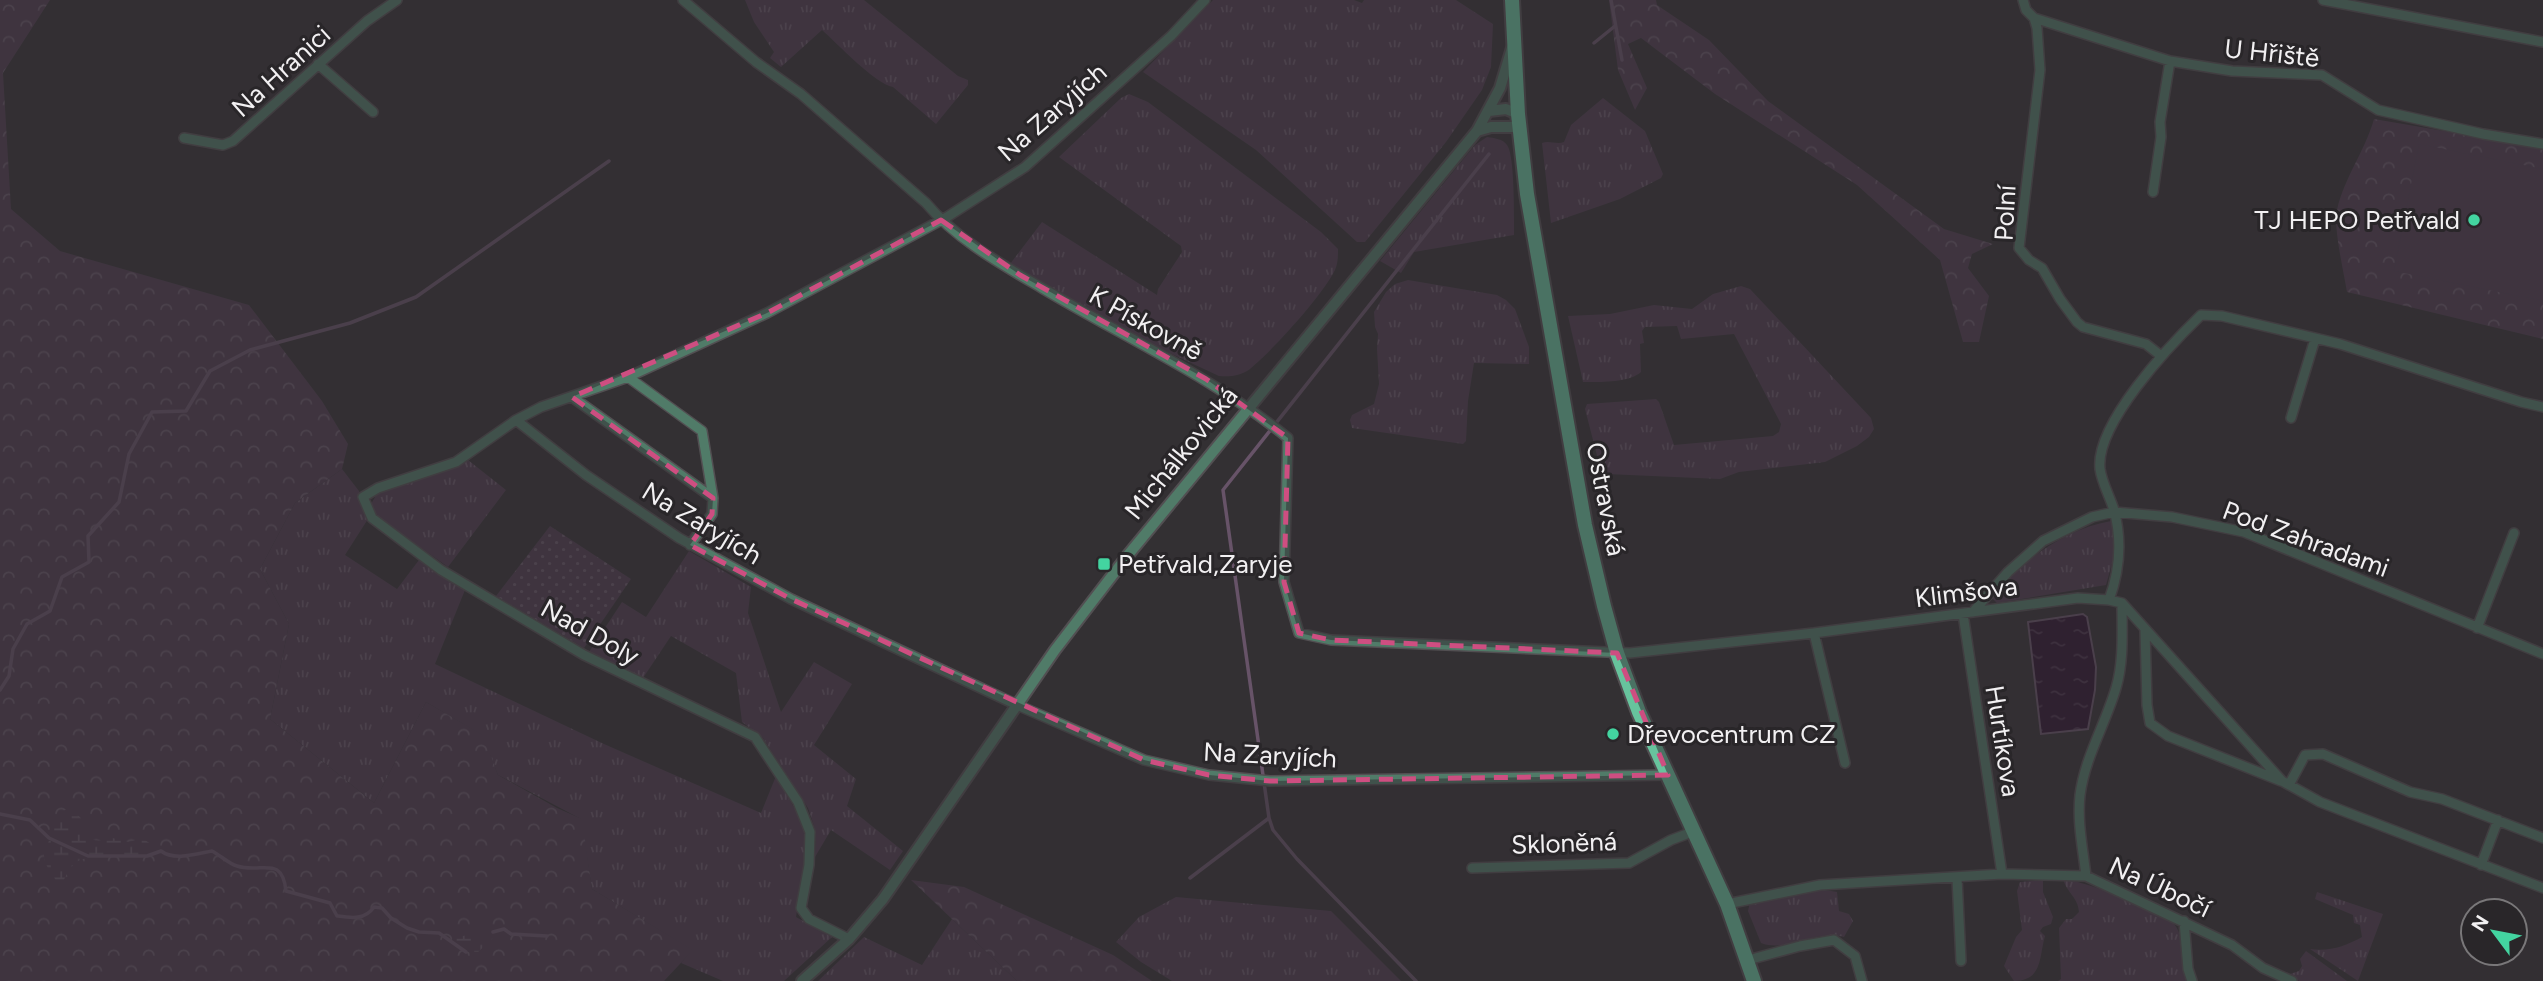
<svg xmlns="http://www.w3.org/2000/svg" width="2543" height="981" viewBox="0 0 2543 981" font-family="Figtree,sans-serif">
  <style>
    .grass { fill: url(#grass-tufts) }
    .forest { fill: url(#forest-crowns) }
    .wetland { fill: url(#wetland-marsh) }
    .garden { fill: url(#garden-dots) }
    .pitch { fill: #4e3b4f }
    .water { fill: url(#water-ripples); stroke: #675368; stroke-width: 2 }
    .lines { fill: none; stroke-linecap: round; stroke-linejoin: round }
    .stream { stroke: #675368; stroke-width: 3.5 }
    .minor-casing { stroke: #524f52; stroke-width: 12 }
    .tertiary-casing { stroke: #524f52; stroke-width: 14 }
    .primary-casing { stroke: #524f52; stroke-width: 18 }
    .minor { stroke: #507b68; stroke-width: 9 }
    .tertiary { stroke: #507b68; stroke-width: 10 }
    .primary { stroke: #67c39d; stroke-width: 14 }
    .marked { fill: none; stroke: #ce4e81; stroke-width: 5; stroke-dasharray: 14 9; stroke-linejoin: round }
    .poi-dot { fill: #43d4a0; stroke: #292629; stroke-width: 2.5 }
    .labels { text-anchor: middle; stroke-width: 6; stroke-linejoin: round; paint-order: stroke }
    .street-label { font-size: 26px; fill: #f2f0f2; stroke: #292629 }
    .poi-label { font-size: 26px; fill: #f2f0f2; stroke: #292629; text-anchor: start }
  </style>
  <defs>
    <pattern id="grass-tufts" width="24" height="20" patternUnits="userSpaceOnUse" patternTransform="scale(1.75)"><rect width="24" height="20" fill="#4e3b4f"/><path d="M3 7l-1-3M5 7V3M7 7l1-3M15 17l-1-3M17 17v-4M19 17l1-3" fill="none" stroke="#685869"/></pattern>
    <pattern id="forest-crowns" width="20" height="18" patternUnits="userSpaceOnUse" patternTransform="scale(1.75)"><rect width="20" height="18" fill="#4e3b4f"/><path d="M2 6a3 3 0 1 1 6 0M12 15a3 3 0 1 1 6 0" fill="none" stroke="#685869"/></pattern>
    <pattern id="wetland-marsh" width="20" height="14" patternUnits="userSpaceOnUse" patternTransform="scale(1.75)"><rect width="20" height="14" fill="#4e3b4f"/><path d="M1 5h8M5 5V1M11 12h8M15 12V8" fill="none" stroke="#685869"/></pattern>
    <pattern id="garden-dots" width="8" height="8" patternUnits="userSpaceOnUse" patternTransform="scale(1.75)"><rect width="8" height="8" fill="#4e3b4f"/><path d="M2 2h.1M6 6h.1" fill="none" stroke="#685869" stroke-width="1.8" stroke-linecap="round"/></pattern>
    <pattern id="water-ripples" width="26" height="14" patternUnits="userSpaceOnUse" patternTransform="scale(1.75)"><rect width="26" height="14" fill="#2b102d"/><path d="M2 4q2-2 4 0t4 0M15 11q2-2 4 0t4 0" fill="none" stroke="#4a334c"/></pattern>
  </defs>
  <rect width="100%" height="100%" fill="#333033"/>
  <path class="grass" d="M745,0H864L958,76L968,80V85L936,124L893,87C875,84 838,44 822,30L781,67L770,58L774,52L754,22Z
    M1213,0H1354L1362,3L1364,0H1456L1493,24L1491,67L1482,90L1446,142L1365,242H1357L1256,150L1143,72Z
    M1129,94L1148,102L1321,232L1338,249C1338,257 1338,263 1335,270C1322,296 1273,350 1250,369C1240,376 1230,377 1219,376L1129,334L1010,264L1042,222L1157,295L1158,289L1182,252L1181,246L1059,157L1121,98Z
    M1603,98L1645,131L1663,174L1661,178L1620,199L1551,223L1542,143C1550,140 1556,145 1564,142L1571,125Z
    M1487,137C1494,138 1503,139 1507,145C1515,155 1514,219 1514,235L1414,252L1401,273L1380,261L1475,145Z
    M1408,280L1497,295L1506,300L1515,309L1529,347V364L1474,363L1468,401L1466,441L1463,444L1352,428L1350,420L1352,415L1374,404L1379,384L1377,349L1378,334L1375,327L1374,312L1386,292L1395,284Z
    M1741,286L1750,289L1871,418L1874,429L1869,437L1857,446L1825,462L1739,472L1720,479L1607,474L1601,471L1585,409L1587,404L1656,399L1659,402L1674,445L1773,436L1779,432L1781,424L1734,334L1681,339L1677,326L1645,327L1642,331L1644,343L1640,344L1641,372C1629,383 1599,382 1583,382L1568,316L1610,314L1654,305L1692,309L1713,294Z
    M468,460L506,490L448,567L375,515L371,504L378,492Z
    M342,469L359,491L368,519L345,555L397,589L419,560L465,590L435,664L604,744L761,813L776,776L804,825L805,858L796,917L832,937L784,981H723L681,963L692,950L592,889L581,819L498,775L482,735L426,702L374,803L270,719L289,624L260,569L295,503Z
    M2111,521L2116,549L2106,585L1997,603L1991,597C2024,561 2061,530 2111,521Z
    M689,551L751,587L748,613L781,712L814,662L852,684L814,745L856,779L847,806L903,851L890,870L831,830L815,857L816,832L808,808L763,738L742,722L736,673L671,636L643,678L589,652L622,602L646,617Z
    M2063,879C2100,885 2135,904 2169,919C2185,932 2179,946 2183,963C2184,969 2187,975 2189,981H2058L2061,979L2059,928L2066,919H2072L2079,912C2078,897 2067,893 2063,879Z
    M2043,880V892L2053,917L2051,924L2043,927L2040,931L2045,936C2039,956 2043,981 2014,981L2004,966L2016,937L2022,930L2017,891L2020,882Z
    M1819,889L1837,892L1839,911L1849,914L1853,921L1844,937C1815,929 1788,953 1761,943L1748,911L1750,902Z
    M2317,892L2383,914L2358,981L2310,949C2329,952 2346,946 2362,937L2360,925L2354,923L2353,915L2315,899Z
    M1176,897L1331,911L1401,981H1172L1141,962L1116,942L1139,917Z
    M952,919L1017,981H818L864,937L922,965Z
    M2306,951L2347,981H2299L2290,974L2299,971L2302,966L2300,959Z"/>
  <path class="forest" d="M0,0H50L3,73L11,209L60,251L249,305L322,401L348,444L342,469L295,503L260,569L289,624L270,719L374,803L426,702L483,735L498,775L557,808L582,819L592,889L693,950L664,981H0Z
    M1609,0H1656L1657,5L1709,40L1768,101L1944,229L1993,244L1972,254L1968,268L1989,296L1979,342H1963L1940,260L1857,185L1715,94L1641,38L1628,44L1647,88L1635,110L1618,70Z
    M2374,119L2543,148V339L2347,292C2344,273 2333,227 2337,210C2344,178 2365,151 2374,119Z
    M911,880L964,887L1113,955L1152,981H1017Z"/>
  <path class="wetland" d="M67,809L80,817L86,828L85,835C94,841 99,843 108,837L129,842L142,838L161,851C136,861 92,850 75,863C69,868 65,879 60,886C54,877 45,867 44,856C43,850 48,846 49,840C52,823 49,817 67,809Z
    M488,931L493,932V938L478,952H466L452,940L453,938Z"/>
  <path class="garden" d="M550,526L631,579L584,648L496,596Z"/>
  <path class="pitch" d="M2419,144L2543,169V301L2394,271Z"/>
  <path class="water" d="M2083,614L2087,617L2096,667L2095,690L2088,729L2041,734L2028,622Z"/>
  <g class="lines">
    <path class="stream" d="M1611,0L1622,60
      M1594,43L1615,26
      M0,690L9,676L13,649L27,624L50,611L62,577L89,562L88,536L119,502L129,454L152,412L186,411L210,371L250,350L350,323L416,297L609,161
      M0,814L30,820L49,838L88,856H147L161,851C174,861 196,854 212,851C220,855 229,864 237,866C261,874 282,854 286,891L330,903L337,916C352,918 365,920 374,907L382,908L391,918L407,928L419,932L439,933L466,952
      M1190,878L1269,818
      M493,932L504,929L511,934L547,936
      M1416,981L1297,859L1273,830L1269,818L1223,490L1489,154"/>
    <g class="minor-casing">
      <path id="minor" d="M683,0L756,62L801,94L926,203C956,239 1001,264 1042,288C1124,337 1213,377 1288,438L1284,582L1299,633L1331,640L1630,653L1814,633L2078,598L2109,600L2122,603L2282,781L2320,802L2543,888
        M1205,0L1171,36L1025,167L947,217L767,313L628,377L541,407L516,420L586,475L679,538L791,599L1017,705L1144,760L1209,775L1270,781L1668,775
        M2023,0L2026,10L2034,18L2037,28L2040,70L2019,248L2029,260L2042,268L2060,299L2077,322L2083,327L2146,344L2160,355
        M2323,0L2543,42
        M2034,18L2170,61L2232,71L2322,75L2378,110L2483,134L2543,144
        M318,64L373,112
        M184,138L223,145L233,141L367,21L397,0
        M2153,192L2161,137L2160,122L2170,61
        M628,377L702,431L713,498L712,514L690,545
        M572,397L713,498
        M2291,418L2315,339
        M516,420L456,462L378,488L363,497L372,518L441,570L584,655L755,737L798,802L810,832L809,865L801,908L809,919L849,939
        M2109,600C2120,570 2122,540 2114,510C2110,497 2102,483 2100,469C2095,424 2170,345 2201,315L2222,316L2340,344L2521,402L2543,407
        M1973,612L2008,572L2043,541L2092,517L2114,512L2172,517L2244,532L2543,654
        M1963,614L2002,874
        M2477,628L2514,533
        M2145,630L2147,705L2150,723L2168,736L2281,781
        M1814,633L1845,763
        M2289,785L2305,755L2323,754L2410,792L2442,799L2543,838
        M2481,865L2498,820
        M1472,868L1629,863L1671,840L1692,832
        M2086,876C2083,849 2077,822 2080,795C2085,757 2105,725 2116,688C2124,661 2122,631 2122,603
        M1957,878L1961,961
        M1727,904L1820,885L2002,874L2086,876L2232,945L2263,968L2292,981
        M2184,921L2188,969L2192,981
        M1748,960L1800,946L1834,940L1855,956L1862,981"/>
    </g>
    <g class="tertiary-casing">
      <path id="tertiary" d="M1489,111L1506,109L1518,114
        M1477,131L1491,127H1519
        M802,981L849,939L883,899L1055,650L1128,555L1477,131L1500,88L1512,48"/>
    </g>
    <g class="primary-casing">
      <path id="primary" d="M1512,0L1518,114L1527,194L1585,525L1604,606L1617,653L1639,712L1727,904L1754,981"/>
    </g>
    <use href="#minor" class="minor"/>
    <use href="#tertiary" class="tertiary"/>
    <use href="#primary" class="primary"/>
  </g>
  <path d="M0 0H2543V981H0ZM941,220L1020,275L1206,379L1288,438L1284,582L1299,633L1331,640L1617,653L1668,775L1270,781L1209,775L1144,760L791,599L690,545L712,514L713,498L572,397L767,313Z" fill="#333033" fill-opacity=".55" fill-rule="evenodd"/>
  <path class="marked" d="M941,220L1020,275L1206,379L1288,438L1284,582L1299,633L1331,640L1617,653L1668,775L1270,781L1209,775L1144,760L791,599L690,545L712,514L713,498L572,397L767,313Z"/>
  <g class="poi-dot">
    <circle cx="2474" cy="220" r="7"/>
    <rect x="1097" y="557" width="14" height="14" rx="3.5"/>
    <circle cx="1613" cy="734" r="7"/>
  </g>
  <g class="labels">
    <g class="street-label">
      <text transform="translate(2272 53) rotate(6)" y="9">U Hřiště</text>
      <text transform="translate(281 71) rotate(-42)" y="9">Na Hranici</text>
      <text transform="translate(1052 112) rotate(-41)" y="9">Na Zaryjích</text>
      <text transform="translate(2005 213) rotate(-87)" y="9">Polní</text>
      <text transform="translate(1146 323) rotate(29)" y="9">K Pískovně</text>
      <text transform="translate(1181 453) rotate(-51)" y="9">Michálkovická</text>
      <text transform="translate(1606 499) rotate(79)" y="9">Ostravská</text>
      <text transform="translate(702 523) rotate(31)" y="9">Na Zaryjích</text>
      <text transform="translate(2306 539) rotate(20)" y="9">Pod Zahradami</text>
      <text transform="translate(1966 592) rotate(-7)" y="9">Klimšova</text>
      <text transform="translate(590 632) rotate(29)" y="9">Nad Doly</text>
      <text transform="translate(2003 741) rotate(81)" y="9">Hurtíkova</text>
      <text transform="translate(1270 755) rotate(3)" y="9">Na Zaryjích</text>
      <text transform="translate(1564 843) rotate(-2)" y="9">Skloněná</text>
      <text transform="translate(2160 887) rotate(25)" y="9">Na Úbočí</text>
    </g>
    <g class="poi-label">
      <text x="2460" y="229" text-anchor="end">TJ HEPO Petřvald</text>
      <text x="1118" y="573">Petřvald,Zaryje</text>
      <text x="1627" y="743">Dřevocentrum CZ</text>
    </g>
  </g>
  <g transform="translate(2494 932) rotate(302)"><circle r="33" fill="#292629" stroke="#797779" stroke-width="2"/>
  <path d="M0-5L12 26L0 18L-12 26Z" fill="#43d4a0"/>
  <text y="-10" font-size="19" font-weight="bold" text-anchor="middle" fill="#f2f0f2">N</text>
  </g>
</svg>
